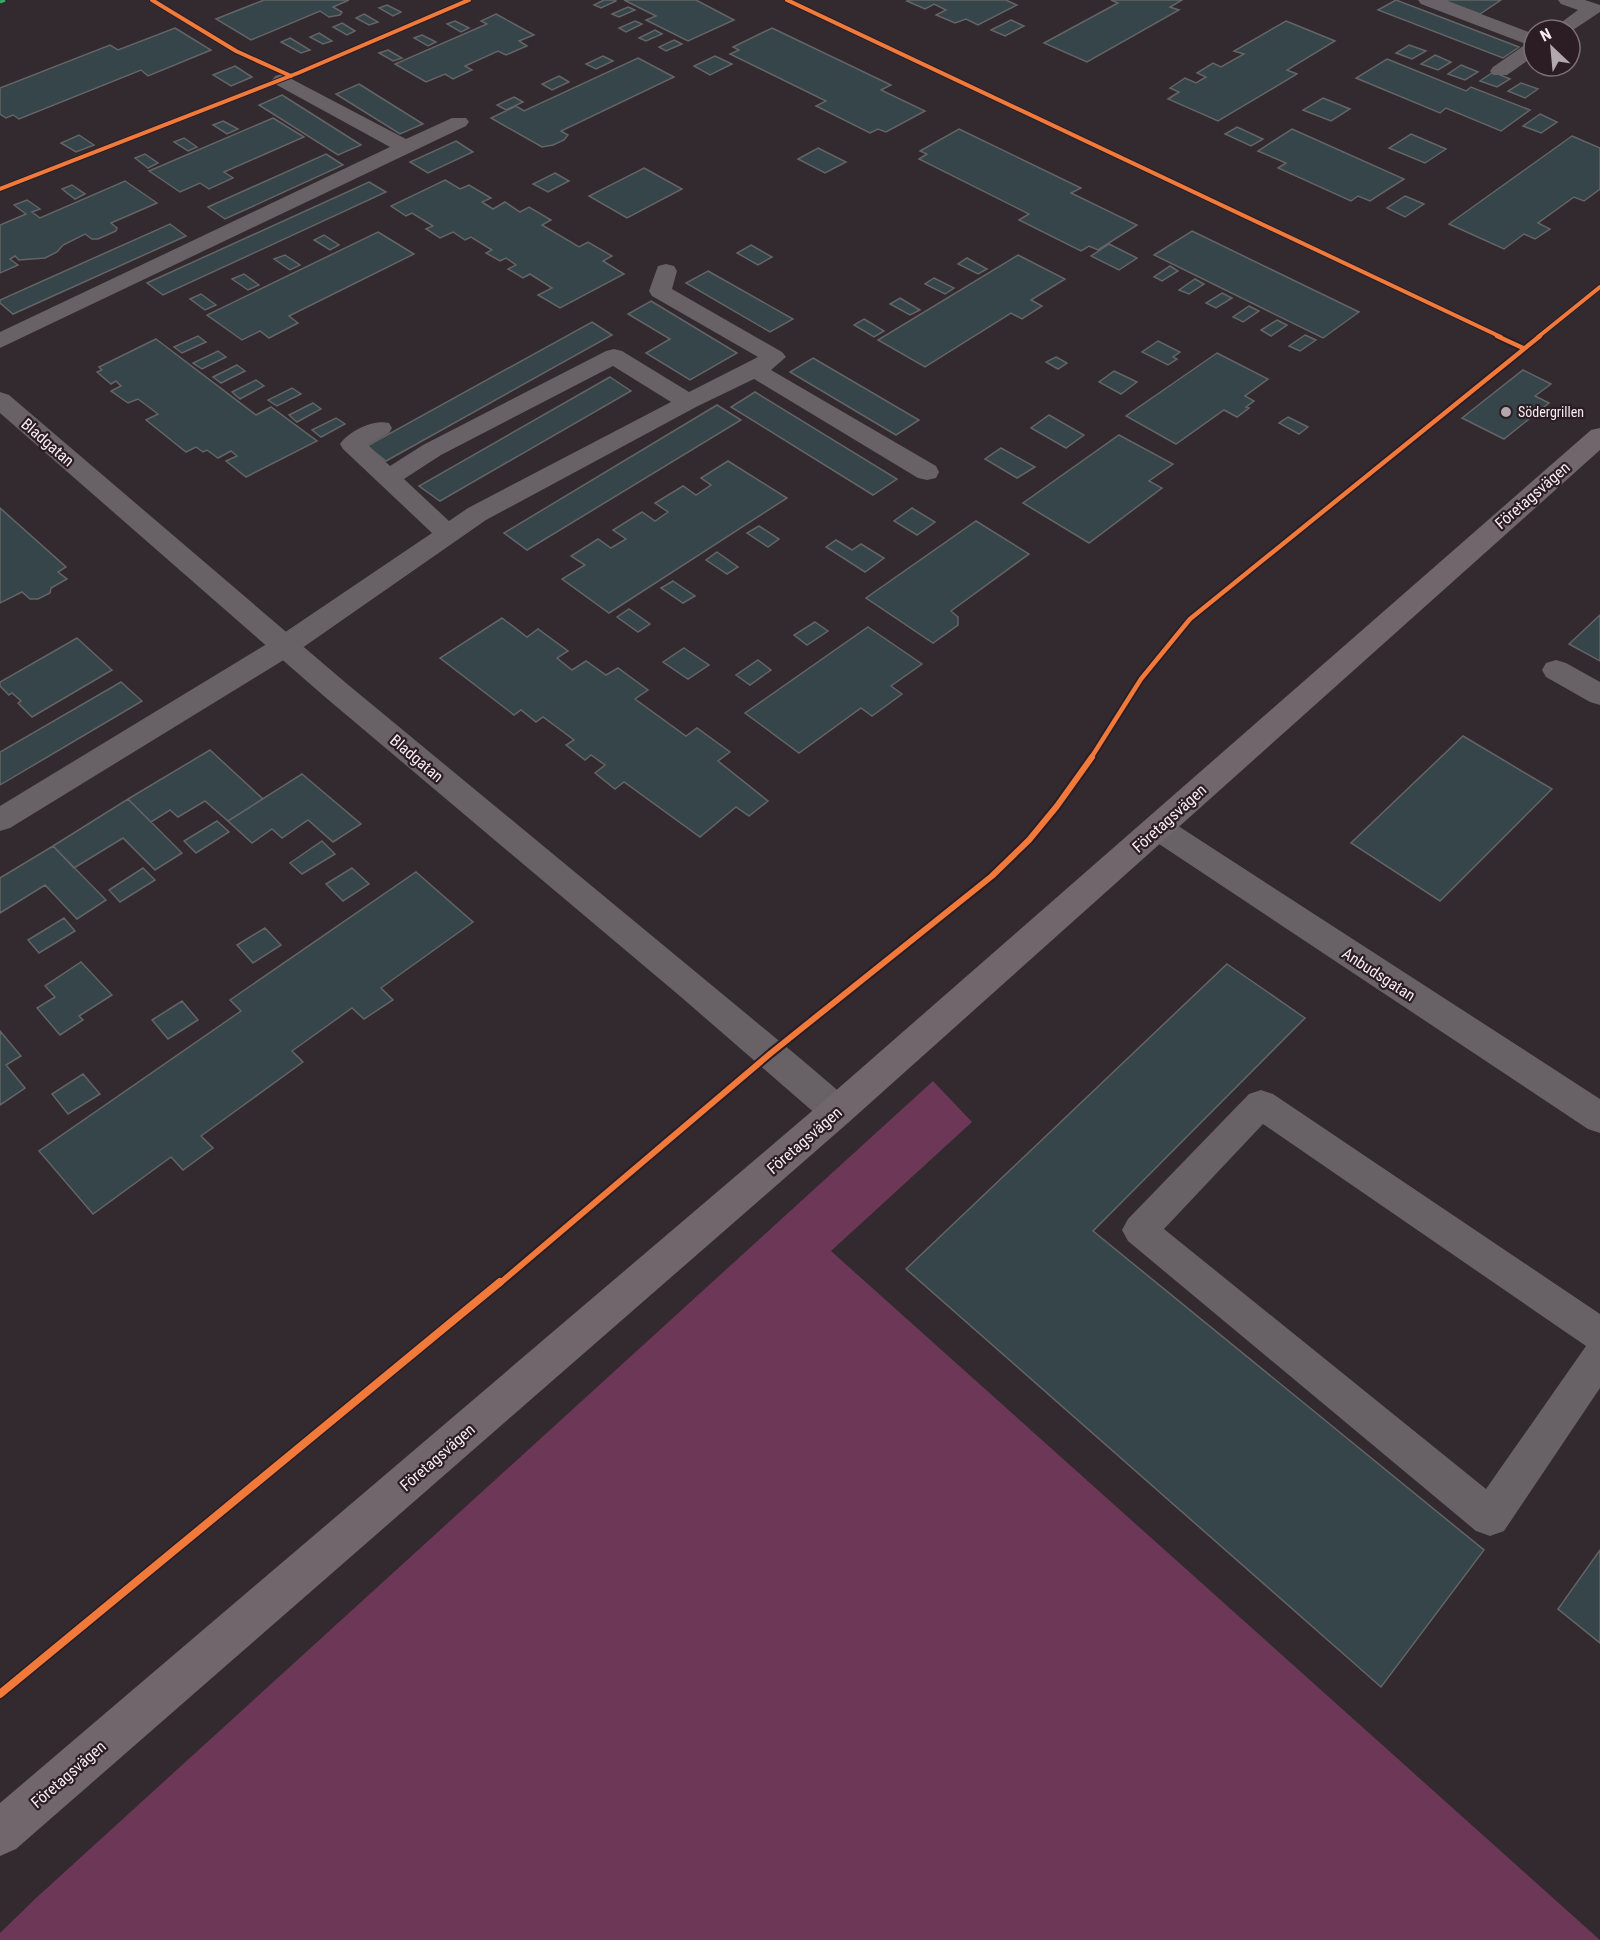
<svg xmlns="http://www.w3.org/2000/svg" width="1600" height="1940" viewBox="0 0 1600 1940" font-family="'Roboto Condensed',sans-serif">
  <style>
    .green { fill: #6d3757 }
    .building { fill: #354549; stroke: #646467; stroke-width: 1.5 }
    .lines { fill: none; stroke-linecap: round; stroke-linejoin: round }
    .lane { fill: #686165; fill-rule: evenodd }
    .street { fill: #686165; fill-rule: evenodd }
    .secondary { fill: #70666b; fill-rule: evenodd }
    .quiet { stroke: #2db169; stroke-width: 3; stroke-dasharray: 6 3; stroke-linecap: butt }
    .cycleway-far3-casing { stroke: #2c1d25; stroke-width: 6 }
    .cycleway-far2-casing { stroke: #2c1d25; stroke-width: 8 }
    .cycleway-far1-casing { stroke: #2c1d25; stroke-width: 10 }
    .cycleway-casing { stroke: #2c1d25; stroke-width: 11 }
    .cycleway-far3 { stroke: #f17a3a; stroke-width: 4 }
    .cycleway-far2 { stroke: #f17a3a; stroke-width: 4.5 }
    .cycleway-far1 { stroke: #f17a3a; stroke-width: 6 }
    .cycleway { stroke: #f17a3a; stroke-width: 8 }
    .poi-dot { fill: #b2a8ad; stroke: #2c1d25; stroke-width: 2 }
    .labels { text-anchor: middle; stroke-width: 4.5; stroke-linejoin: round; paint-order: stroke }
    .far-poi-label { font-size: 14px; fill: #f7ecf1; stroke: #2c1d25; text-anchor: start }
    .street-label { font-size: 16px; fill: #f7ecf1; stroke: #2c1d25 }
  </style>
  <rect width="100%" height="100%" fill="#322a2e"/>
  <path class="green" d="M933,1081L972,1122L831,1251L1600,1940H0V1933L35,1899Z"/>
  <path class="building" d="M264,0H349L333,7L342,12L340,15L329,17L320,11L251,40L216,19Z
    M604,0H614L616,1L601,8L594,5Z
    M624,0H696L734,20L688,41L646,20L656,16Z
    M910,0H1006L1017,5L978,25L966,19L955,23L936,15L946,10L934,4L925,9L907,1Z
    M1111,0H1182L1170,7L1179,10L1087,62L1044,43L1118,3Z
    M1396,0L1519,47L1503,58L1378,10Z
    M1443,0H1501L1480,14Z
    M387,5L401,12L393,16L379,8Z
    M628,7L635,10L619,17L612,14Z
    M364,14L378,22L369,25L356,18Z
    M496,14L534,35L519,41L527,46L506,55L498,51L465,66L472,70L453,79L445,74L426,82L395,64L487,24L481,21Z
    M1011,20L1024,26L1005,36L991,30Z
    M455,21L469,28L461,32L447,24Z
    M635,21L642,24L626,32L619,28Z
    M1286,21L1335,41L1287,70L1297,74L1218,121L1168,99L1179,92L1170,88L1185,78L1196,83L1206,77L1197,73L1213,63L1221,67L1244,54L1234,51Z
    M342,23L355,31L347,35L333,27Z
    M175,28L211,50L148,76L141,70L19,119L13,115L6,118L0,114V88L110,45L118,50Z
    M772,28L891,85L881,90L925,111L886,132L878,129L870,133L816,106L826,101L730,54L739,50L733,47Z
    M655,30L662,34L646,41L639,38Z
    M319,33L332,41L323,44L310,37Z
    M422,35L436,42L428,46L414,38Z
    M290,38L310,50L301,53L281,42Z
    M674,40L682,44L666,51L659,47Z
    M1409,45L1426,51L1412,59L1396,53Z
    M388,50L402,58L393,61L379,53Z
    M1435,55L1451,62L1438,70L1421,64Z
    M603,56L613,61L596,69L586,64Z
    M715,56L732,64L710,75L694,66Z
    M638,58L674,77L561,131L568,135L564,140L553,145L542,147L491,118L516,106L524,111Z
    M1387,59L1466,91L1471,87L1530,110L1501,131L1446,108L1440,113L1356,78Z
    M1461,65L1478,72L1465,80L1448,74Z
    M235,66L252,77L231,86L213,75Z
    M1493,72L1510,79L1497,87L1480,81Z
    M559,76L569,82L552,90L542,84Z
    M1521,83L1538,89L1525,98L1508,91Z
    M359,84L423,124L400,134L336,94Z
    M282,95L361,145L338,155L259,105Z
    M514,97L523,102L506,110L497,105Z
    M1323,98L1350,109L1331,121L1303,110Z
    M1540,114L1557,122L1541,133L1523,126Z
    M273,118L304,137L224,172L233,178L209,189L200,183L180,192L149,171Z
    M223,121L238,129L227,134L213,125Z
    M1237,127L1263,139L1251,146L1225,134Z
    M959,129L1081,188L1071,193L1137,225L1098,250L1089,246L1081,251L1019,220L1029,214L919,159L927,154L920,151Z
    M1292,129L1404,179L1370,201L1358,196L1351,201L1278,168L1286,163L1258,151Z
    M1411,134L1446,149L1425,163L1389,148Z
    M79,135L94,145L76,152L61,143Z
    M1572,136L1600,148V189L1584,201L1574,197L1538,223L1550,229L1535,239L1524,234L1504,249L1449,224Z
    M184,138L197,147L188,151L174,142Z
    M456,141L473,152L428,173L410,162Z
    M818,148L846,162L825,173L798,159Z
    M145,154L158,163L148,168L135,158Z
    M326,154L343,165L225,219L208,207Z
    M644,168L682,189L627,218L589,196Z
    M555,173L569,181L548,192L533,184Z
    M445,180L460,189L469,185L491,198L482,202L493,209L505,202L520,212L529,207L551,220L542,225L579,247L588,242L612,256L603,261L624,274L560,308L538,295L552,288L530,274L523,278L508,269L516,265L506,258L500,261L486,253L492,250L471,237L465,240L453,232L440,238L426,229L433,226L412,213L406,216L391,206Z
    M125,181L157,203L111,223L117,228L116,231L98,239H92L85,234L63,245L57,252L45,258L19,260L15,256L10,259L18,265L0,273V225L26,214L14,205L27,200L40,209L32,212L40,218Z
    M369,182L386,192L163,295L147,283Z
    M72,185L85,194L75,199L62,189Z
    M1405,196L1424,204L1405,217L1387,208Z
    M170,224L186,236L13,314L0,303V300Z
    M1192,231L1359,312L1323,338L1154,255Z
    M378,232L414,254L289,316L298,323L269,338L260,331L242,340L207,315Z
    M324,235L339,245L330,250L314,240Z
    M1109,244L1137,258L1119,270L1091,256Z
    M751,245L772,257L758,265L737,253Z
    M285,255L300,265L290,270L274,259Z
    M1018,255L1065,279L1031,300L1042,306L1022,319L1011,313L925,367L878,340Z
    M967,258L987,269L978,274L958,264Z
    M1170,266L1178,271L1162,281L1154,277Z
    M708,271L793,319L770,332L686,283Z
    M244,274L259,285L248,290L232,279Z
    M934,278L954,288L945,294L925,284Z
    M1195,279L1204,284L1189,294L1179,290Z
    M1222,293L1232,298L1216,308L1206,303Z
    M201,294L216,305L205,310L190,299Z
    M900,298L920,310L910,315L890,304Z
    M651,301L737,353L690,380L646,353L670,339L628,314Z
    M1249,306L1259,311L1243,322L1233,317Z
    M864,319L884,331L874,337L854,325Z
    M1277,320L1287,325L1271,336L1261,330Z
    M592,322L612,335L386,461L367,446Z
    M1305,335L1316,340L1300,351L1289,346Z
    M198,336L206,342L182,353L174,347Z
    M156,339L256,415L271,407L317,441L246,477L226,461L237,456L231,451L218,458L207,450L203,452L196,447L186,452L146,420L158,414L138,399L128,403L111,391L121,386L116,381L111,384L97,372L102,370L99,367Z
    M1158,341L1180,352L1173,357L1177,359L1168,365L1142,352Z
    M218,351L226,357L202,369L193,363Z
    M1217,353L1268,379L1245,396L1254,401L1246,407L1249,408L1237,417L1224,410L1176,444L1126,416Z
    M1056,357L1067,363L1058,369L1046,362Z
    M813,358L919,420L896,435L790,372Z
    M237,365L245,371L221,383L213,377Z
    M1523,370L1551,384L1535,396L1549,403L1504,439L1462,418Z
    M1114,371L1137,382L1121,394L1099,382Z
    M610,377L631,391L440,501L419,486Z
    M256,380L264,386L240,399L232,392Z
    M292,388L301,394L277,406L268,400Z
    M755,392L897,479L873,495L731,407Z
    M313,403L321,409L297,422L289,415Z
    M717,405L741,420L527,550L504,533Z
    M1049,415L1084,435L1066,448L1031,428Z
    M1288,417L1308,427L1299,434L1279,423Z
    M336,418L345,424L321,437L312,430Z
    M1119,435L1173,464L1149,481L1162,488L1089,543L1023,503Z
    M1001,448L1035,467L1017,478L985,459Z
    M728,461L787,498L609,613L562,579L585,565L571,556L598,539L611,548L626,539L613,530L642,512L655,521L668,512L655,503L683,486L696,495L711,485L701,478Z
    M0,508L66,567L58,572L67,579L51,588L50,593L38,599H30L22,592L0,603Z
    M912,508L935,522L917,535L894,521Z
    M976,521L1029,554L951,611L958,617V625L933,643L866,598Z
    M759,526L779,539L768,547L747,533Z
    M836,540L852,550L861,544L884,558L865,572L826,547Z
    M717,552L738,567L727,574L706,560Z
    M673,581L695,596L683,603L661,588Z
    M629,609L650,624L638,632L617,617Z
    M1600,615V661L1569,644Z
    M502,618L527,637L538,629L568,651L557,658L572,670L586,661L606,675L618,668L648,690L635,699L686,736L697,728L730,752L718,761L768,801L749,816L736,807L700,837L624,782L615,789L595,773L605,765L591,755L585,760L566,745L574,740L543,717L536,722L521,710L514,715L440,658Z
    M815,622L828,631L807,645L794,635Z
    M868,627L922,664L891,686L902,694L872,716L861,708L799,753L745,713Z
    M77,638L112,670L32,717L18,703L21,701L12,693L9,695L0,686V682Z
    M684,648L709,665L688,679L663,662Z
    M758,660L771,670L750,685L736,675Z
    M121,682L142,701L0,785V752Z
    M1463,736L1552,789L1440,901L1351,843Z
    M210,750L263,799L228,821L205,801L178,817L170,810L151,822L128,799Z
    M302,774L361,824L333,842L308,820L282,838L272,829L252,843L228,821Z
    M128,799L182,853L155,870L123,838L74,868L53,846Z
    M217,821L229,832L196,853L184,841Z
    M322,841L335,854L302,874L290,863Z
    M53,846L106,900L77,919L45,885L0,913V878Z
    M143,868L155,880L120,902L109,890Z
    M352,868L369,884L343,901L326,884Z
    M416,872L473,922L381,988L393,1000L364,1019L352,1008L292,1051L303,1062L201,1136L213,1148L183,1170L171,1157L93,1214L39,1151L241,1011L230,1000Z
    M64,918L75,931L39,953L28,940Z
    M265,928L281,945L253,963L237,945Z
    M81,962L112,995L79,1016L83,1020L60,1035L37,1008L55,997L45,986Z
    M1227,964L1305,1018L1093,1231L1484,1550L1381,1687L906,1269Z
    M182,1001L198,1020L168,1039L152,1020Z
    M0,1031L21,1056L6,1065L25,1088L0,1105Z
    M83,1074L100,1094L68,1114L52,1094Z
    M1600,1550V1643L1558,1609Z"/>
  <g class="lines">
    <path class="lane" d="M1418,0H1444L1534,34V56L1507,75H1493L1490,71L1493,67L1526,44L1421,4Z
      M1558,0H1585L1600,5V12L1570,32V30H1551L1578,10L1561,4Z
      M282,74L406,139L452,118H466L469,122L466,126L0,348V332L390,147L275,84L272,80L275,76Z
      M666,264L674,266L677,271L672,289L782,352L786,357L771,370L936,466L939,472L936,478L927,480L918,478L754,379L696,407L486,520L295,653L10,828L0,831V806L275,639L432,533L343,449L340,444C349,431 373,419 389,423L392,428L389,433L368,445L390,466L423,445L606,351L614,349L622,351L689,392L758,357L652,296L649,291L658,266ZM613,366L671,402L468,508L449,521L404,479L441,455Z
      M1556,660L1566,663L1600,682V705L1590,702L1546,677L1542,670L1546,663Z
      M1261,1090L1273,1094L1600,1314V1388L1504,1531L1490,1536L1476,1531L1128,1241L1122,1230L1128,1219L1249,1094ZM1263,1124L1586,1346L1486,1489L1164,1229Z"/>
    <path class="street" d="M0,392L9,395L346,683L801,1059L849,1100L855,1111L849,1122L837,1126L825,1122L681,997L325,697L0,413Z
      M1158,816L1169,820L1600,1099V1133L1588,1129L1147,836L1143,828L1147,820Z"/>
    <path class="secondary" d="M1600,428V450L849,1122L16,1849L0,1856V1803L825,1100L1591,430Z"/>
    <path class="quiet" d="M0,2L5,0"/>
    <g class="cycleway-far3-casing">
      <path id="cycleway-far3" d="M152,0L236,51L291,76
        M787,0L1501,337
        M0,189L298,73L469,0
        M1538,337L1600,287"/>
    </g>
    <g class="cycleway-far2-casing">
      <path id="cycleway-far2" d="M1497,336L1523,348
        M1091,758L1141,679L1190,619L1540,336"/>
    </g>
    <g class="cycleway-far1-casing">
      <path id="cycleway-far1" d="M499,1284L771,1053L992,876L1029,840L1057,806L1092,757"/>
    </g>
    <g class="cycleway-casing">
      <path id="cycleway" d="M0,1694L500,1282"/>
    </g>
    <use href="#cycleway-far3" class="cycleway-far3"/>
    <use href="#cycleway-far2" class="cycleway-far2"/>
    <use href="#cycleway-far1" class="cycleway-far1"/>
    <use href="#cycleway" class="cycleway"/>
  </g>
  <circle class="poi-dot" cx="1506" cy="412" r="6"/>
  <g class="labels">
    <g class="far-poi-label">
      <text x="1518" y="417">Södergrillen</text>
    </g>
    <g class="street-label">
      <text transform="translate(48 442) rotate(41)" y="6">Bladgatan</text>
      <text transform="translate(1532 495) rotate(-41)" y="6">Företagsvägen</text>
      <text transform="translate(417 758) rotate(40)" y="6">Bladgatan</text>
      <text transform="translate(1169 818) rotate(-42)" y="6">Företagsvägen</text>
      <text transform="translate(1379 974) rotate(33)" y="6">Anbudsgatan</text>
      <text transform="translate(804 1140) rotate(-41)" y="6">Företagsvägen</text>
      <text transform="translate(437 1457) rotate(-41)" y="6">Företagsvägen</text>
      <text transform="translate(68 1774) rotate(-41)" y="6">Företagsvägen</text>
    </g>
  </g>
  <g transform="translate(1552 48) rotate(334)"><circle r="28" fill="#2c1d25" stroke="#7d7077" stroke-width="1.5"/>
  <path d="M0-4.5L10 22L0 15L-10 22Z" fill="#b2a8ad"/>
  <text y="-9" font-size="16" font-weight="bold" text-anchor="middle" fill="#f7ecf1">N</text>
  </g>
</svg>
